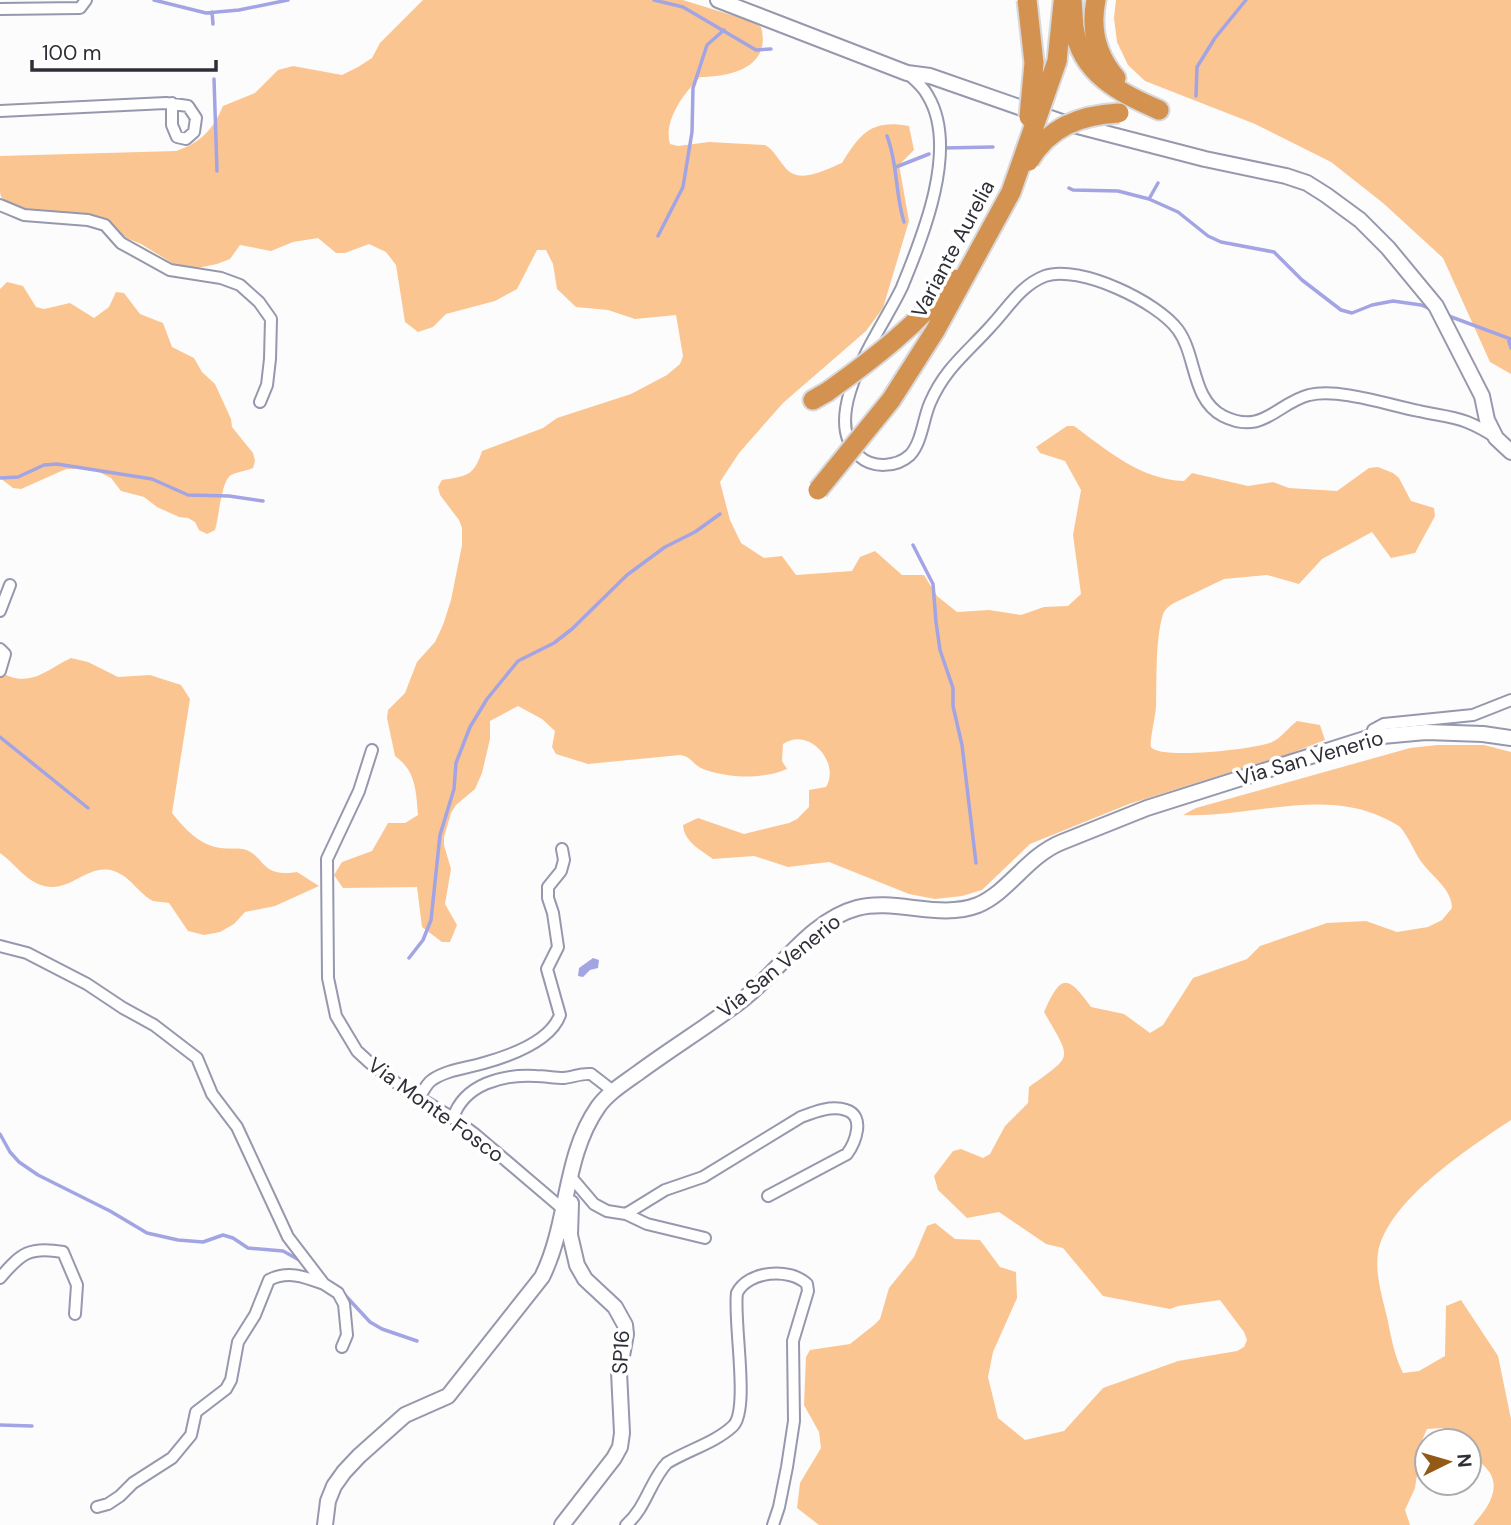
<svg xmlns="http://www.w3.org/2000/svg" width="1511" height="1525" viewBox="0 0 1511 1525" font-family="'DM Sans',sans-serif">
  <style>
    .green { fill: #fbc592 }
    .water { fill: #a3a4e3 }
    .lines { fill: none; stroke-linecap: round; stroke-linejoin: round }
    .stream { stroke: #a3a4e3; stroke-width: 3.5 }
    .street-casing { stroke: #9698ad; stroke-width: 14 }
    .secondary-casing { stroke: #9698ad; stroke-width: 18 }
    .highway-casing { stroke: #d9d9db; stroke-width: 23 }
    .street { stroke: #fff; stroke-width: 10 }
    .secondary { stroke: #fff; stroke-width: 14 }
    .highway { stroke: #d49251; stroke-width: 19 }
    .highway-bridge-casing { stroke: #d9d9db; stroke-width: 23; stroke-linecap: butt }
    .highway-bridge { stroke: #d49251; stroke-width: 19 }
    .labels { text-anchor: middle; stroke-width: 7; stroke-linejoin: round; paint-order: stroke }
    .street-label { font-size: 21px; fill: #2e2e37; stroke: #fff }
  </style>
  <rect width="100%" height="100%" fill="#fcfcfc"/>
  <path class="green" d="M423,0H683L754,22L761,27C772,67 731,77 700,77C684,93 663,121 670,144L678,146L709,142L765,145C774,150 777,158 784,166C798,186 824,170 842,163C860,134 871,119 909,126L914,150L899,165L909,221L883,308L866,331L783,403L739,453L720,482L730,520L741,543L764,558L782,556L796,575L852,571L860,557L875,551L902,575H924L937,596L957,612L989,610L1021,615L1044,607L1068,606L1081,594L1073,535L1081,490L1065,461L1040,453L1036,447L1067,426H1074C1107,450 1141,480 1184,481L1192,473L1248,486L1273,482L1289,488L1337,491L1369,468L1378,467L1393,473L1399,478L1411,501L1434,508L1435,516L1415,553L1391,558L1372,532L1322,559L1299,584L1267,575L1224,579L1174,603C1169,606 1165,609 1163,614C1155,641 1157,678 1156,706C1156,714 1149,743 1151,747C1159,760 1258,749 1272,742C1281,738 1289,727 1297,721L1320,725L1325,740L1289,754L1129,804L1030,844L982,890L962,896L935,899L909,894L829,862L788,867L754,856L713,859C701,850 684,842 683,825L698,818L744,834L789,823L797,819L809,807V790L826,787C841,762 808,726 783,744L782,761L787,769C762,780 728,778 703,769C693,765 691,756 680,755L588,764L556,754L552,747L555,731L542,719L518,706L490,721V739L482,773L475,789L456,805L451,813L444,837V845L451,869L445,904L457,925L450,942H442L422,927L417,887L343,888L334,875L342,862L372,851L388,823H405L418,815C416,791 416,771 395,756L387,718L388,710L405,693L417,662L435,642L443,625L451,600L462,545V528L459,520L440,495L438,487L442,480C467,476 474,476 482,451L543,428L557,418L631,394L667,375L680,364L683,356L676,315L635,319L608,310L576,307L557,289L553,264L546,250H537L517,289L495,301L446,314L433,327L418,332L405,322L396,265L386,252L369,244L345,253H336L318,238L293,242L271,251L240,245L230,259L217,264L193,269L177,266L141,244L94,225L45,222L8,202L1,197L0,192V156L176,151C200,143 213,130 223,106L255,93L278,70L293,66L342,75L358,67L372,58L380,43Z
    M1116,0H1511V374L1490,362L1443,258L1383,203L1331,162L1255,124L1145,81L1128,65L1117,42L1114,18Z
    M7,282L23,286L36,307L44,309L70,303L94,318L109,307L116,292L124,293L140,314L163,323L172,347L194,358L202,372L215,384L231,419L232,427L253,453L255,461L253,468C246,471 237,472 231,475C221,481 219,518 215,530L207,534L199,530L195,522L188,518L179,517L157,507L144,497L121,491L111,478L91,468L66,469L21,489L13,488L0,478V289Z
    M71,658L88,662L118,677L150,675L181,685L190,699L172,813C184,828 200,846 221,848C228,849 236,848 243,849C266,855 259,878 297,872L319,886L275,906L245,912L234,924L220,932L204,935L188,931L169,903C165,902 157,902 153,901C138,893 131,877 114,871C86,862 69,897 38,884C24,878 13,862 0,853V672C30,689 46,670 71,658Z
    M1437,745H1484L1511,752V1120C1469,1148 1387,1201 1378,1253C1375,1274 1382,1296 1387,1317C1391,1336 1394,1355 1403,1373L1419,1371L1445,1356L1446,1306L1461,1300L1498,1356L1511,1419V1525H1473C1485,1511 1501,1492 1490,1473C1485,1465 1475,1458 1469,1452V1441H1458L1442,1428L1427,1429L1417,1452L1418,1469L1415,1488L1405,1510L1410,1525H819L797,1508L800,1483L821,1448L819,1432L804,1405L806,1357L810,1350L850,1344L874,1325L880,1319L889,1288L914,1257L927,1226L935,1223L955,1239L980,1240L1000,1267L1016,1272L1017,1298L993,1352L988,1377L998,1418L1025,1440L1064,1431L1103,1388L1178,1361L1237,1351L1244,1347L1247,1340L1244,1332L1220,1300L1178,1306L1170,1309L1103,1296L1063,1248L1046,1244L999,1212L967,1218L938,1190L934,1176L953,1151L961,1149L983,1158L990,1154L1005,1126L1028,1103L1029,1087C1074,1054 1072,1061 1044,1012C1061,974 1067,974 1091,1007L1124,1014L1150,1033L1163,1025L1193,978L1247,959L1260,946L1327,923L1366,921L1397,932L1428,927L1442,920L1452,908C1452,890 1434,878 1423,864C1414,853 1410,838 1400,827C1397,824 1391,822 1386,819C1324,787 1249,818 1183,815L1196,808L1410,748Z"/>
  <path class="water" d="M593,958L599,960L598,968L590,970L583,977L578,976L579,968Z"/>
  <g class="lines">
    <path class="stream" d="M154,0L206,13L239,10L288,0
      M654,0L683,7L756,50L771,49
      M212,12L213,24
      M214,79L217,171
      M1196,96L1197,67L1215,38L1246,0
      M887,136C898,164 895,194 904,222
      M943,148L993,147
      M896,167L929,154
      M1069,188L1073,190L1118,191L1149,199L1178,212L1208,236L1221,242L1274,252L1302,280L1341,310L1352,313L1372,305L1393,301L1421,305L1433,310
      M1149,199L1158,183
      M658,236L683,187L692,132L693,88L707,45L724,30
      M1446,315L1511,339
      M1508,338L1511,348
      M0,478L18,477L44,465L57,464L152,479L188,495L229,496L263,501
      M913,545L933,584L936,622L940,650L953,688V706L962,745L976,863
      M0,737L88,808
      M409,958L423,940L431,920L440,835L454,789L456,763L470,727L487,699L518,661L554,643L572,629L627,575L665,547L695,532L720,514
      M0,1134L10,1152L19,1162L38,1175L110,1211L147,1233L178,1240L203,1242L223,1235L233,1238L248,1248L283,1251L301,1261
      M344,1294L370,1322L382,1329L417,1341
      M0,1425L32,1426"/>
    <g class="street-casing">
      <path id="street" d="M0,9L80,8L86,0
        M907,73C915,80 923,86 928,96C959,148 923,236 902,287C884,327 816,415 859,456C873,469 897,467 910,455C922,442 923,419 930,403C945,368 967,353 991,326C1008,308 1021,285 1045,276C1079,264 1158,302 1178,330C1197,356 1191,399 1223,416C1263,436 1277,403 1309,395C1340,388 1388,405 1419,411C1435,415 1452,416 1467,422C1477,426 1486,431 1495,437
        M0,111L166,103L188,106L196,118L194,132L186,139L177,137L172,125V103
        M0,205L24,215L88,220L105,225L121,243L170,270L221,278L240,285L259,302L271,319L270,359L267,385L260,402
        M0,611L10,585
        M0,649L5,654L0,671
        M1371,737L1373,730L1384,724L1473,715L1511,700
        M372,750L359,791L327,859L328,978L336,1016L357,1051L370,1063L403,1088L453,1118L476,1135L564,1210
        M0,946L27,953L87,984L123,1008L154,1025L197,1058L212,1094L237,1127L288,1237L324,1284L338,1293L344,1304L347,1335L342,1347
        M419,1098C423,1092 426,1084 432,1080C446,1070 467,1068 484,1063C509,1056 550,1042 560,1015L547,969L558,947L553,913L548,898V887L561,871L564,860L562,849
        M453,1118C464,1084 503,1074 536,1076C545,1076 554,1078 564,1078C573,1077 582,1073 591,1074L613,1091
        M571,1177L594,1204L607,1211L626,1214L647,1224L705,1238
        M626,1214L665,1190L703,1177L801,1117C814,1112 831,1105 846,1110C866,1116 855,1143 847,1154L768,1196
        M0,1278C21,1253 30,1246 63,1252L77,1285L75,1314
        M97,1507L108,1504L120,1496L133,1483L172,1458L191,1435L196,1412L226,1389L231,1380L238,1342L255,1315L269,1280C288,1270 305,1277 324,1284
        M626,1525C646,1508 650,1481 667,1463C688,1450 715,1443 733,1426C750,1410 733,1320 737,1293C748,1271 789,1267 807,1284L808,1291L793,1341L794,1421L787,1467L779,1507L773,1525"/>
    </g>
    <g class="secondary-casing">
      <path id="secondary" d="M718,0L907,73L930,76L1062,122L1205,159L1286,176L1307,183L1326,195L1360,220L1388,248L1436,306L1482,396L1487,420L1496,438L1511,452
        M325,1525L328,1501L334,1486L344,1472L359,1456L405,1415L448,1396L542,1277C569,1223 563,1157 598,1107C608,1093 624,1083 638,1073C672,1048 708,1026 742,1000C779,972 809,921 857,908C896,898 939,920 978,905C1009,892 1027,856 1062,842L1147,808L1371,737L1426,732L1483,734L1511,738
        M562,1525L614,1458L620,1447L622,1433L619,1372L626,1334L625,1325L615,1307L585,1279L577,1265L570,1235L571,1203"/>
    </g>
    <g class="highway-casing">
      <path id="highway" d="M1072,0C1073,9 1073,18 1074,27C1081,75 1121,93 1159,110
        M1096,0C1090,29 1097,56 1116,78
        M1057,61L1063,3
        M813,400L827,392"/>
    </g>
    <use href="#street" class="street"/>
    <use href="#secondary" class="secondary"/>
    <use href="#highway" class="highway"/>
    <g class="highway-bridge-casing">
      <path id="highway-bridge" d="M1027,0L1034,63L1029,117
        M1029,161C1049,127 1080,115 1119,113
        M827,392C873,359 918,325 954,279
        M818,490L891,400L935,331L1011,192L1057,61"/>
    </g>
    <use href="#highway-bridge" class="highway-bridge"/>
  </g>
  <g class="labels">
    <g class="street-label">
      <text transform="translate(953 249) rotate(-62)" y="7">Variante Aurelia</text>
      <text transform="translate(1310 758) rotate(-16)" y="7">Via San Venerio</text>
      <text transform="translate(779 966) rotate(-39)" y="7">Via San Venerio</text>
      <text transform="translate(436 1110) rotate(36)" y="7">Via Monte Fosco</text>
      <text transform="translate(621 1352) rotate(-87)" y="7">SP16</text>
    </g>
  </g>
  <g transform="translate(1448 1462) rotate(85)"><circle r="33" fill="#ffffff" stroke="#ababaf" stroke-width="2"/>
  <path d="M0-5L12 26L0 18L-12 26Z" fill="#935916"/>
  <text y="-10" font-size="19" font-weight="bold" text-anchor="middle" fill="#2e2e37">N</text>
  </g>
  <path d="M32 60v10h184v-10" fill="none" stroke="#2e2e37" stroke-width="3.5"/>
  <text x="42" y="60" font-size="21" fill="#2e2e37" stroke="#ffffff" stroke-width="5" paint-order="stroke">100 m</text>
</svg>
